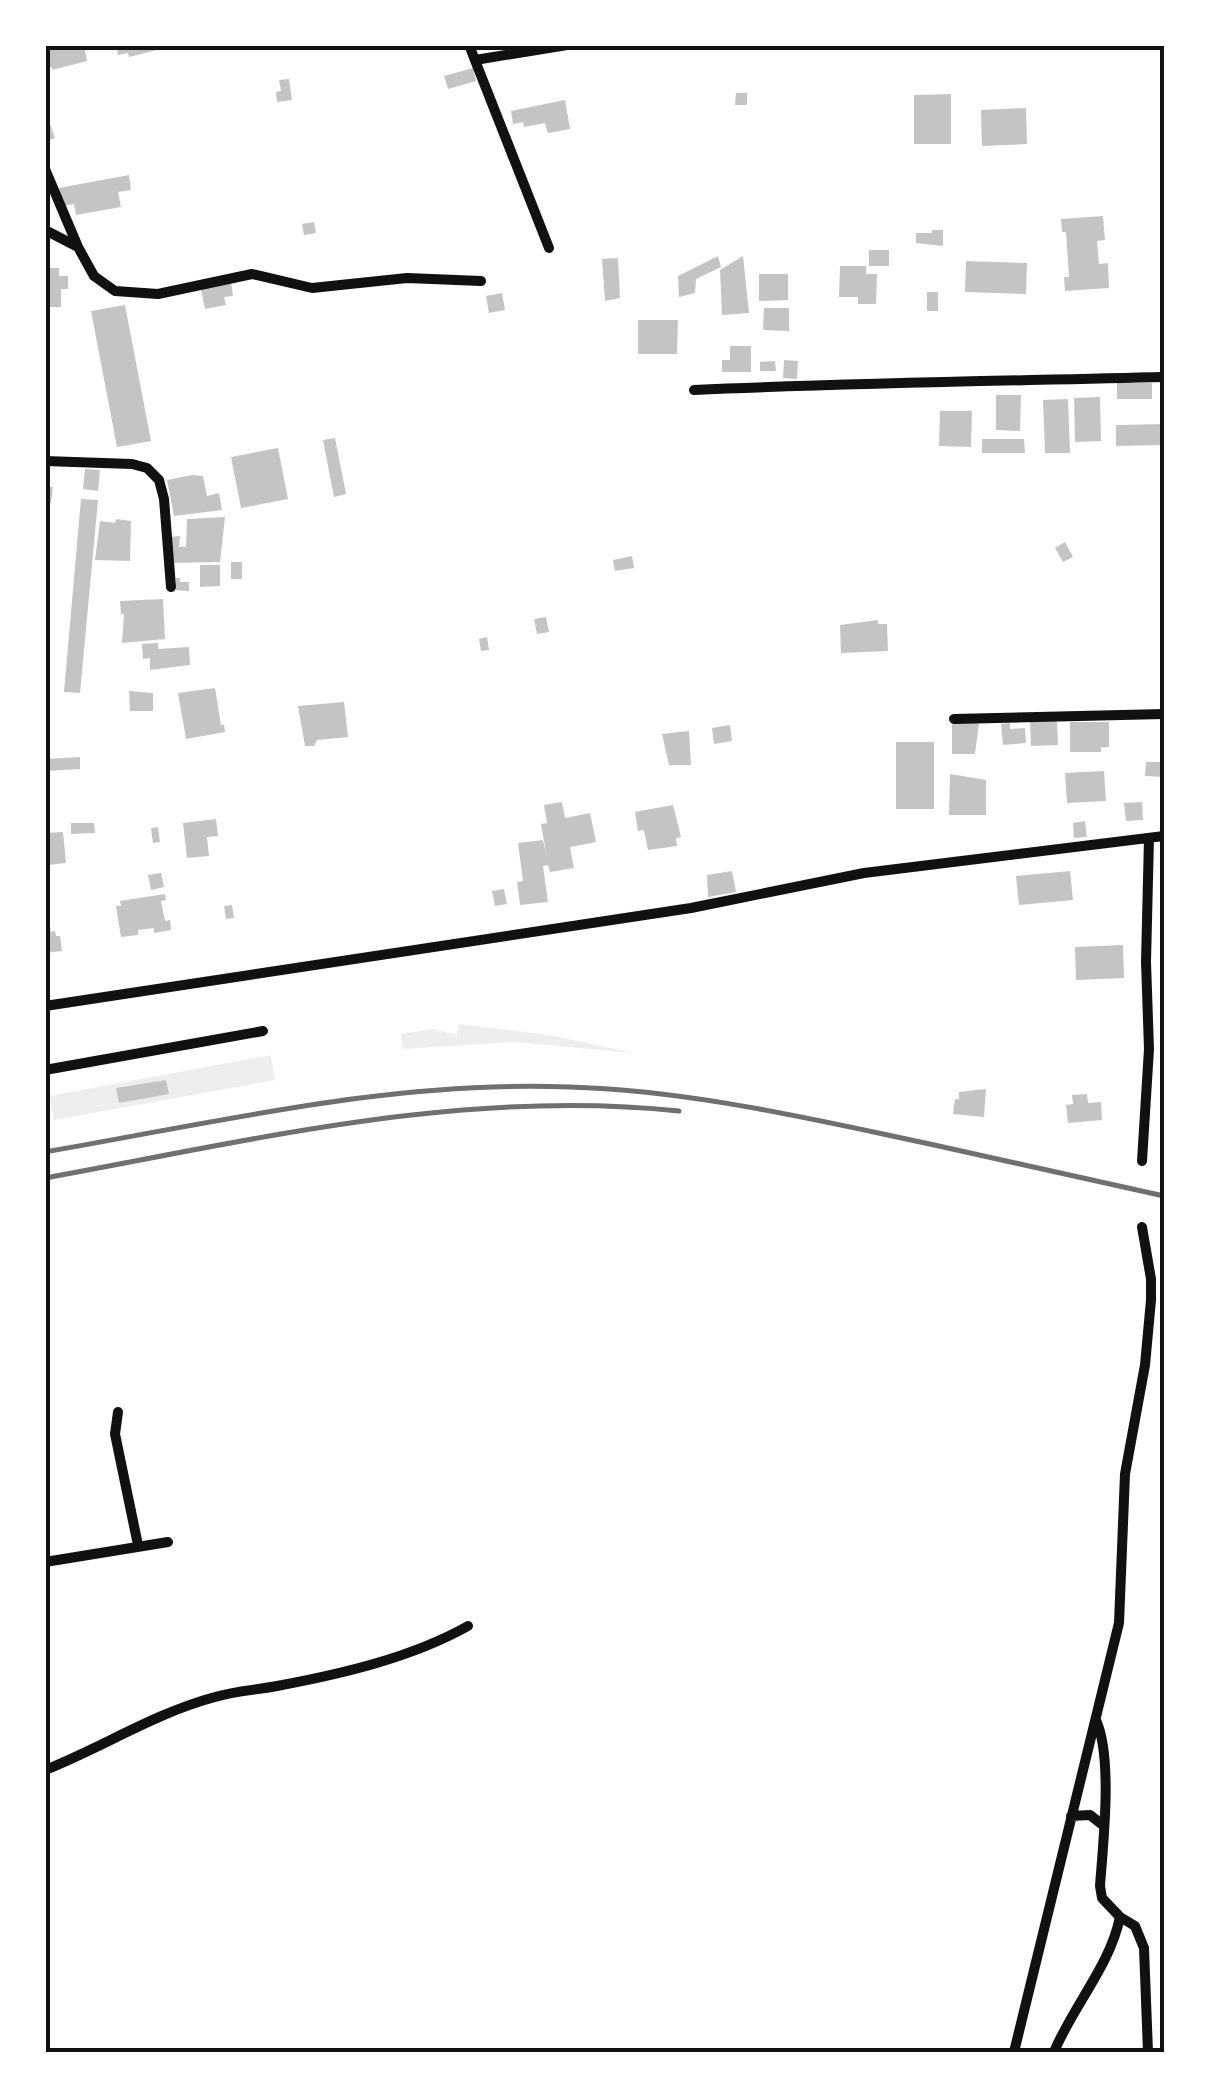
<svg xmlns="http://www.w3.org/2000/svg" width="1209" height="2097" viewBox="0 0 1209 2097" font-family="'Sofia Sans Condensed',sans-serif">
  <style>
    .green { fill: #eee }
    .building { fill: #c4c4c4 }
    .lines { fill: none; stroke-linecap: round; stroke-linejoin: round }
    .minor { stroke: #111; stroke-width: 10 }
    .rail { stroke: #707070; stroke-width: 5 }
    .neatline { fill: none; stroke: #111; stroke-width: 4 }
  </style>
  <rect width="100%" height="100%" fill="#fff"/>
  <path class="green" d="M459,1024L549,1035L634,1053L514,1042L403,1049L401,1034L433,1029L457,1035Z
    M271,1055L275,1080L54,1120L49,1096Z"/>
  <path class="building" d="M45,45H84L87,61L52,70V67L45,69Z
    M116,45H169V47L129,57L128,53L118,55Z
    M473,68L476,81L448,89L444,76Z
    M289,79L292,100L277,102L276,92L281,91L279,80Z
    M736,93H747V105H735Z
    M951,94V144H914V95Z
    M565,100L570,129L548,133L545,123L524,127L523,122L513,124L511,111Z
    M1026,108L1027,144L982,146L981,110Z
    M45,110L55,138L45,142Z
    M129,175L131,190L118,192L121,207L76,215L74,204L63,206L59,188Z
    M1103,216L1105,240L1097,241L1099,264L1108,263L1109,288L1065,291L1064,277H1069L1066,232H1062L1061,219Z
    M314,222L316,233L304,235L302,224Z
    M932,230H943V246L916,243V233H932Z
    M869,250H889V266H869Z
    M718,256L721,267L696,279L695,293L679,297L678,276Z
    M743,256L749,313L722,315L720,270Z
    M618,258L620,298L605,301L602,259Z
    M966,261L1027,263L1026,294L965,292Z
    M840,266H866V274H877L876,304H858V297H839Z
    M45,268H59V276H68V289H61V307H45Z
    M759,274H788V300L759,301Z
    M231,281L233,296L224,297L226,305L205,309L201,289Z
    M927,292H938V311H927Z
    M502,293L505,310L489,313L486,296Z
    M125,305L151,441L117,447L91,311Z
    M764,308H789V331L763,330Z
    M638,320H678L677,354H638Z
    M730,346H751V372H722V360H730Z
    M784,360L798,361L797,379L783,378Z
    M775,361L776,371H760V362Z
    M1117,383H1152V399H1117Z
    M996,395H1021L1020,431L996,430Z
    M1100,397L1101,441L1075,442L1074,398Z
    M1068,399L1070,453H1045L1043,400Z
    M940,411H972L971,447L939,446Z
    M1164,424V445L1116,446V425Z
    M335,438L346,494L334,497L323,440Z
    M982,439H1024L1025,453H982Z
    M278,448L288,499L241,508L231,457Z
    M85,469L100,470L98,491L83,489Z
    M192,475L203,476L207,496L219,493L222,510L174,516L167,480Z
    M45,487H53L51,503H45Z
    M81,499L98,500L80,693L64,692Z
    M225,517L220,562L170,563V537L180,536L179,547H186L187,519Z
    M116,519L131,521L130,561L95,560L100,521L115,523Z
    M1065,542L1073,557L1063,562L1055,548Z
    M632,556L634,568L615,571L613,560Z
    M231,562H242V579H231Z
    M200,565H220V586L200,587Z
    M176,578H180V582H189V591L176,590Z
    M163,599L165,639L122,643L124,614H121L120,601Z
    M546,617L549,632L537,634L534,619Z
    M878,620V624H887L888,651L841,653L840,625Z
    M487,637L489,650L481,651L479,639Z
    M158,643V649L189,647L190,665L150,670V658L143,659L142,644Z
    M215,688L221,725H224L225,732L186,739L178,693Z
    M129,691L153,693V711H130Z
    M344,702L348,737L317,740L314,746H305L298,706Z
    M1057,720L1058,745L1031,746L1030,721Z
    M1070,722H1109V747H1101V752H1070Z
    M952,723H979L975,754H952Z
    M1010,723V729L1025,728L1026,743L1003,745L1001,724Z
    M730,725L732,741L714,744L712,728Z
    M689,731L691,765H669L662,734Z
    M896,742H934V809H896Z
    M80,757V769L45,771V759Z
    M1146,762H1164V777L1145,776Z
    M1104,771L1106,801L1067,803L1065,773Z
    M950,774L986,780V815H949Z
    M562,802L565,818L590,813L596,842L570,847L574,868L550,872L548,865L543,866L548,902L520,905L517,882L523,881L518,843L543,840L547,858L541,824L547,823L544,805Z
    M1142,802L1143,820L1126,821L1124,803Z
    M673,805L681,837L676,838L677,846L648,850L644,830L638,831L635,812Z
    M216,819L218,836L207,837L209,856L187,858L183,823Z
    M1085,821L1087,837L1074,838L1073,823Z
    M71,823H94L95,833L71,834Z
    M158,827L160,842L153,843L151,828Z
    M63,832L66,863L48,865L45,833Z
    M732,871L736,892L708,897L707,875Z
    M1070,871L1073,900L1019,905L1016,876Z
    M161,873L164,887L151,890L148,875Z
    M504,889L507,904L495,906L492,891Z
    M165,894L166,900L161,901L165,921L170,920L171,930L154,933V928L138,930V935L121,937L116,906H121L120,901Z
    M232,905L234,918L226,919L224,906Z
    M45,921H49L51,932L55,931L56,936H60L62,951L45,953Z
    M1123,945L1124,978L1076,980L1075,947Z
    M166,1080L169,1094L119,1103L116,1088Z
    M986,1089L984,1117L953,1114L955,1099H959V1092Z
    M1087,1094L1088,1103L1101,1102L1102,1120L1068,1123L1066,1105L1073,1104L1072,1095Z"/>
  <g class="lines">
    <path class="minor" d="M469,45L549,248
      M475,60L567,45
      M45,169L78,247L94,276L115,291L158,294L252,274L312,288L407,278L481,281
      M45,230L78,247
      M694,390C851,383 1007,381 1164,377
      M45,461L132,464L147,468L159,480L164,499L171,587
      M954,719L1164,714
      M45,1006L691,908L864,873L1164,836
      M45,1070L263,1031
      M1142,1161L1149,1049L1146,962L1149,838
      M118,1412L115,1434L138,1545
      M45,1562L168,1542
      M45,1770C103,1747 155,1713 215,1697C235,1691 256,1690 277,1686C341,1674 411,1658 468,1626
      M1071,1816L1090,1815L1104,1826
      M1120,1917L1135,1926L1144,1948L1148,2052
      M1014,2052L1119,1623L1125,1474L1145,1365L1151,1300V1279L1142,1227
      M1054,2052C1073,2006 1110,1966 1120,1917L1102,1898L1100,1886C1103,1844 1113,1758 1096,1720"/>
    <path class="rail" d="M45,1152C218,1122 393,1080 569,1087C675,1090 780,1112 883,1134C977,1154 1071,1175 1164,1196
      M45,1178C253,1140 466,1088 679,1111"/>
  </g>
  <rect width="1209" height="2097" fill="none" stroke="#ffffff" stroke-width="95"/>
  <rect x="48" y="48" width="1114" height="2002" class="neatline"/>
</svg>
